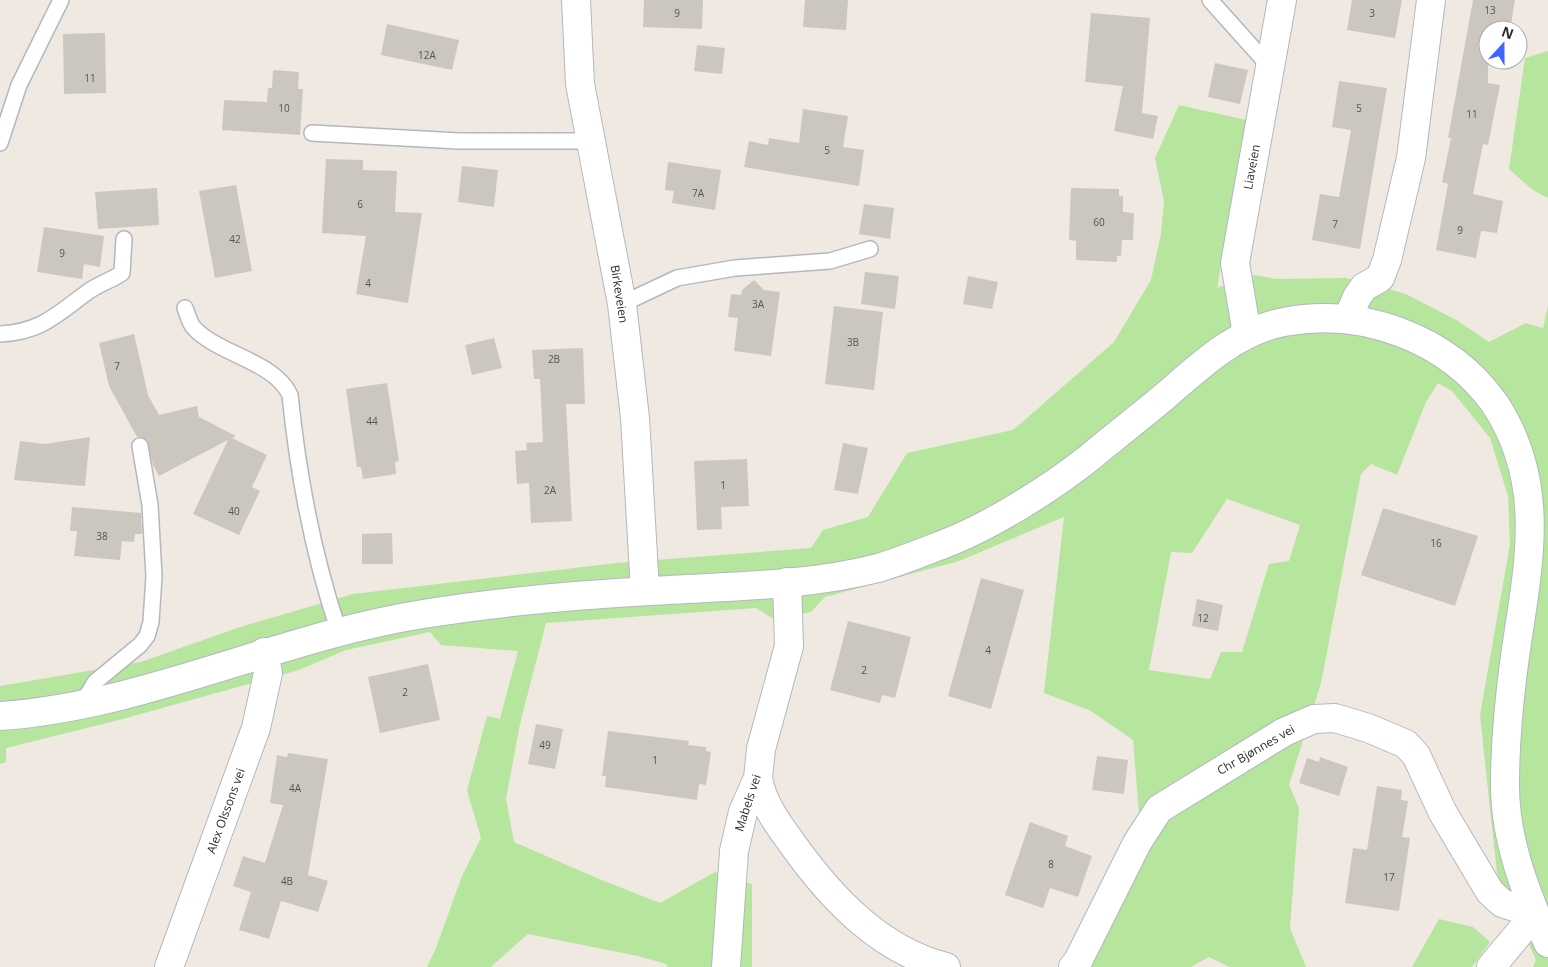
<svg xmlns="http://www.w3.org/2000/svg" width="1548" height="967" viewBox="0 0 1548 967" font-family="'Open Sans',sans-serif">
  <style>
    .green { fill: #b6e59e; fill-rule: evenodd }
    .building { fill: #cbc7bf }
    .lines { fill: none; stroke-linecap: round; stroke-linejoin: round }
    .service-casing { stroke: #b4b7c1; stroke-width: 18 }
    .minor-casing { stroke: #b4b7c1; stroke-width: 30 }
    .secondary-casing { stroke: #b4b7c1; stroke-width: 30 }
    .service { stroke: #fff; stroke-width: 15 }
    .minor { stroke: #fff; stroke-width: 28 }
    .secondary { stroke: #fff; stroke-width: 28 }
    .labels { text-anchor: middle; stroke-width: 4.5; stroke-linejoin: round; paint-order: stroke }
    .number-label { font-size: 10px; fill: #555452 }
    .street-label { font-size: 12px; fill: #2e2e2e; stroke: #fff }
  </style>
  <rect width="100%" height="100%" fill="#efe9e1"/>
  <path class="green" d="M1548,51V198L1533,190L1509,169L1525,58Z
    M1179,105L1247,120L1217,288L1254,275L1276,279L1346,278L1406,294L1458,321L1489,342L1526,323L1543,328L1548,306V967H1533L1536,960L1497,874L1480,715L1510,544L1508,496L1490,438L1452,391L1438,383L1426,402L1397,475L1371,464L1361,474L1321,683L1289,785L1299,808L1290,928L1306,967H1230L1209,957L1191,967H1086L1142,849L1133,740L1091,711L1044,693L1064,517L959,561L825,597L811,612L775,620L756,608L546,623L520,724L506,799L514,842L599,879L660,903L715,872L752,884V967H667L666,964L638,956L528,934L491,967H427L436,948L462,876L481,838L467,790L487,716L500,719L518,651L441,645L430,632L346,650L299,670L119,720L6,748V762L0,764V686L141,662L240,627L353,594L617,563L811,548L823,530L868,517L907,453L1013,430L1114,342L1151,280L1161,234L1164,201L1155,158ZM1227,499L1300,525L1289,561L1269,564L1242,652H1221L1210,679L1149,670L1171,552L1192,553Z
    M1439,919L1473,927L1490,942L1472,967H1412Z"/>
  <path class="building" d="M644,0H703L702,29L643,27Z
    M805,0H848L846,30L803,27Z
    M1352,0H1402L1395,38L1347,30Z
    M1473,0H1515L1510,30H1488V83L1500,85L1488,145L1483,144L1473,194L1503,201L1497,233L1481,231L1476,258L1436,250L1448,184L1442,182L1451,138H1448Z
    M1091,13L1150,18L1142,113L1158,116L1153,139L1114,131L1123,86L1085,82Z
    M387,24L459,40L452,70L381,55Z
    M105,33L106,93L64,94L63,34Z
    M697,45L725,48L722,74L694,71Z
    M1215,63L1248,70L1240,104L1208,97Z
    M273,70L299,72L298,89H303L300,135L222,130L224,100L267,102L268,88H272Z
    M1339,81L1387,88L1360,249L1312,240L1320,194L1339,197L1351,130L1332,127Z
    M803,109L848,116L843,147L864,150L859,186L744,167L749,141L768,145L769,138L799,143Z
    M326,159L363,160V170L397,171L395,212L422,213L408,303L356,294L366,236L322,233Z
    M668,162L721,170L715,210L672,203L674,191L665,190Z
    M462,166L498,170L494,207L458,202Z
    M236,185L252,271L215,278L199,191Z
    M157,188L159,225L98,229L95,192Z
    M1071,188L1119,189V196H1123V212L1134,213L1133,240H1122L1121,256H1117V262L1076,260V241L1069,240Z
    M864,204L894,208L890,239L859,234Z
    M44,227L104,236L100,267L84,264L82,279L37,272Z
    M865,272L899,276L895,309L861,304Z
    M968,276L998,282L992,309L963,304Z
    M754,280L764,290L780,292L771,356L734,351L738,318L728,317L731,294L741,295L742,290Z
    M834,306L883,312L874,390L825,384Z
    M134,334L148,395L159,415L197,406L199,417L236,436L232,438L267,455L252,487L260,491L239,535L193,514L228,440L159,476L153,465L147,440L137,437L109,386L99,343Z
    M494,338L502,368L472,375L465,345Z
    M583,348L585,404H566L572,521L531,523L529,483L517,484L515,451L527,450L526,443L543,442L540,379H534L532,350Z
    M387,383L399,461L395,462L396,474L363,479L361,467H357L346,389Z
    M90,437L85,486L14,480L20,441L45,444Z
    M843,443L868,448L858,494L834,490Z
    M747,459L749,506L721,507L722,529L697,530L694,461Z
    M72,507L141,513L142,534H135L134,542L122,541L120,560L74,556L77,531H70Z
    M1383,508L1478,536L1455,606L1361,575Z
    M392,533L393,564H362V534Z
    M981,578L1024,590L991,709L948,696Z
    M1197,599L1223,605L1218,631L1192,626Z
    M848,621L911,637L895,698L882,695L880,703L830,690Z
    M428,664L440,720L380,733L368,677Z
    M536,724L563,729L555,769L528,764Z
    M608,731L689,741L688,745L706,747V751L711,752L706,785L699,784L697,800L605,787L606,776H602Z
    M288,753L328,759L308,875L328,881L318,912L281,901L269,939L239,930L251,892L233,886L243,856L265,863L283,805L270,803L277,755L287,757Z
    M1097,756L1128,760L1124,794L1092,790Z
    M1320,757L1348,767L1339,796L1299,783L1307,758L1319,762Z
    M1377,786L1402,790L1401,800L1408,801L1402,837L1410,838L1399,911L1345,903L1353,848L1367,850Z
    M1030,822L1068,836L1065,846L1092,856L1078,897L1050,888L1043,908L1005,895Z"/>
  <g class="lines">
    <g class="service-casing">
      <path id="service" d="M1210,0L1270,67
        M312,133L459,141H592
        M0,143L19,85L61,0
        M622,304L677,278L735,268L830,261L870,249
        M185,308C188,315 189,323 195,329C220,355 274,361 290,395C298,474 313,555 339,632
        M0,334C42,332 57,314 89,291C99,284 112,280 122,273L124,239
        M82,704L95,682L140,645L147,636L151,622L154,576L150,505L140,446"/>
    </g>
    <g class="minor-casing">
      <path id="minor" d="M576,0L580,84L622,304L635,418L645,591
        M1348,318L1357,297L1364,287L1380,278L1387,260L1411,158L1431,0
        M1247,334L1235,263L1282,0
        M758,778C762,802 777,823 791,842C830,897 879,950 946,967
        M169,967L256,728L268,673L264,652
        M726,967L734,851L743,812L758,778L761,749L789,646L787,582
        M1073,967L1078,961L1137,843L1159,809L1284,732L1314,719L1335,718L1368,728L1406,744L1416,755L1443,813L1490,892L1502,903L1535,914L1491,967"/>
    </g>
    <g class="secondary-casing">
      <path id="secondary" d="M0,716C145,706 279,637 423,614C498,602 575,595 650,591C726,586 804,587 878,568C902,561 926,551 949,542C994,524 1051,488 1089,458C1114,437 1140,417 1165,396C1200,366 1236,331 1284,322C1362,307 1448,338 1495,404C1548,485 1528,566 1515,656C1509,699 1505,743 1505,786C1505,840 1526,894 1548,943"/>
    </g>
    <use href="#service" class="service"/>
    <use href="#minor" class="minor"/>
    <use href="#secondary" class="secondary"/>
  </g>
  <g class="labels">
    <g class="number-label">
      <text x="1490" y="14">13</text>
      <text x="677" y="17">9</text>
      <text x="1372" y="17">3</text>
      <text x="427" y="59">12A</text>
      <text x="90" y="82">11</text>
      <text x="284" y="112">10</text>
      <text x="1359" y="112">5</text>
      <text x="1472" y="118">11</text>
      <text x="827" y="154">5</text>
      <text x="698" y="197">7A</text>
      <text x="360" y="208">6</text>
      <text x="1099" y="226">60</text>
      <text x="1335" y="228">7</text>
      <text x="1460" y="234">9</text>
      <text x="235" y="243">42</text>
      <text x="62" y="257">9</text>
      <text x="368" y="287">4</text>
      <text x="758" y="308">3A</text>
      <text x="853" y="346">3B</text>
      <text x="554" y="363">2B</text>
      <text x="117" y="370">7</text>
      <text x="372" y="425">44</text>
      <text x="723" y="489">1</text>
      <text x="550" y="494">2A</text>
      <text x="234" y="515">40</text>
      <text x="102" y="540">38</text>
      <text x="1436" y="547">16</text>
      <text x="1203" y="622">12</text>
      <text x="988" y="654">4</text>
      <text x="864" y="674">2</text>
      <text x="405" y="696">2</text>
      <text x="545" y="749">49</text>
      <text x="655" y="764">1</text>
      <text x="295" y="792">4A</text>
      <text x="1051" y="868">8</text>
      <text x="1389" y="881">17</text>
      <text x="287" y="885">4B</text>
    </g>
    <g class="street-label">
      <text transform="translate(1252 167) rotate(-80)" y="4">Liaveien</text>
      <text transform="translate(619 294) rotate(81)" y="4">Birkeveien</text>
      <text transform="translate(1256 750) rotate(-30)" y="4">Chr Bjønnes vei</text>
      <text transform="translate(748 803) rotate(-72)" y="4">Mabels vei</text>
      <text transform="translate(226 811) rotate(-70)" y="4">Alex Olssons vei</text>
    </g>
  </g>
  <g transform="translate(1503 45) rotate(21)"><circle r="24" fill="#ffffff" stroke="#ababab"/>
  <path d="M0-4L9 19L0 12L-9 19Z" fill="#4264fb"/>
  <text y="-8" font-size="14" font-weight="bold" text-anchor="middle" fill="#2e2e2e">N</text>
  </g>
</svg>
